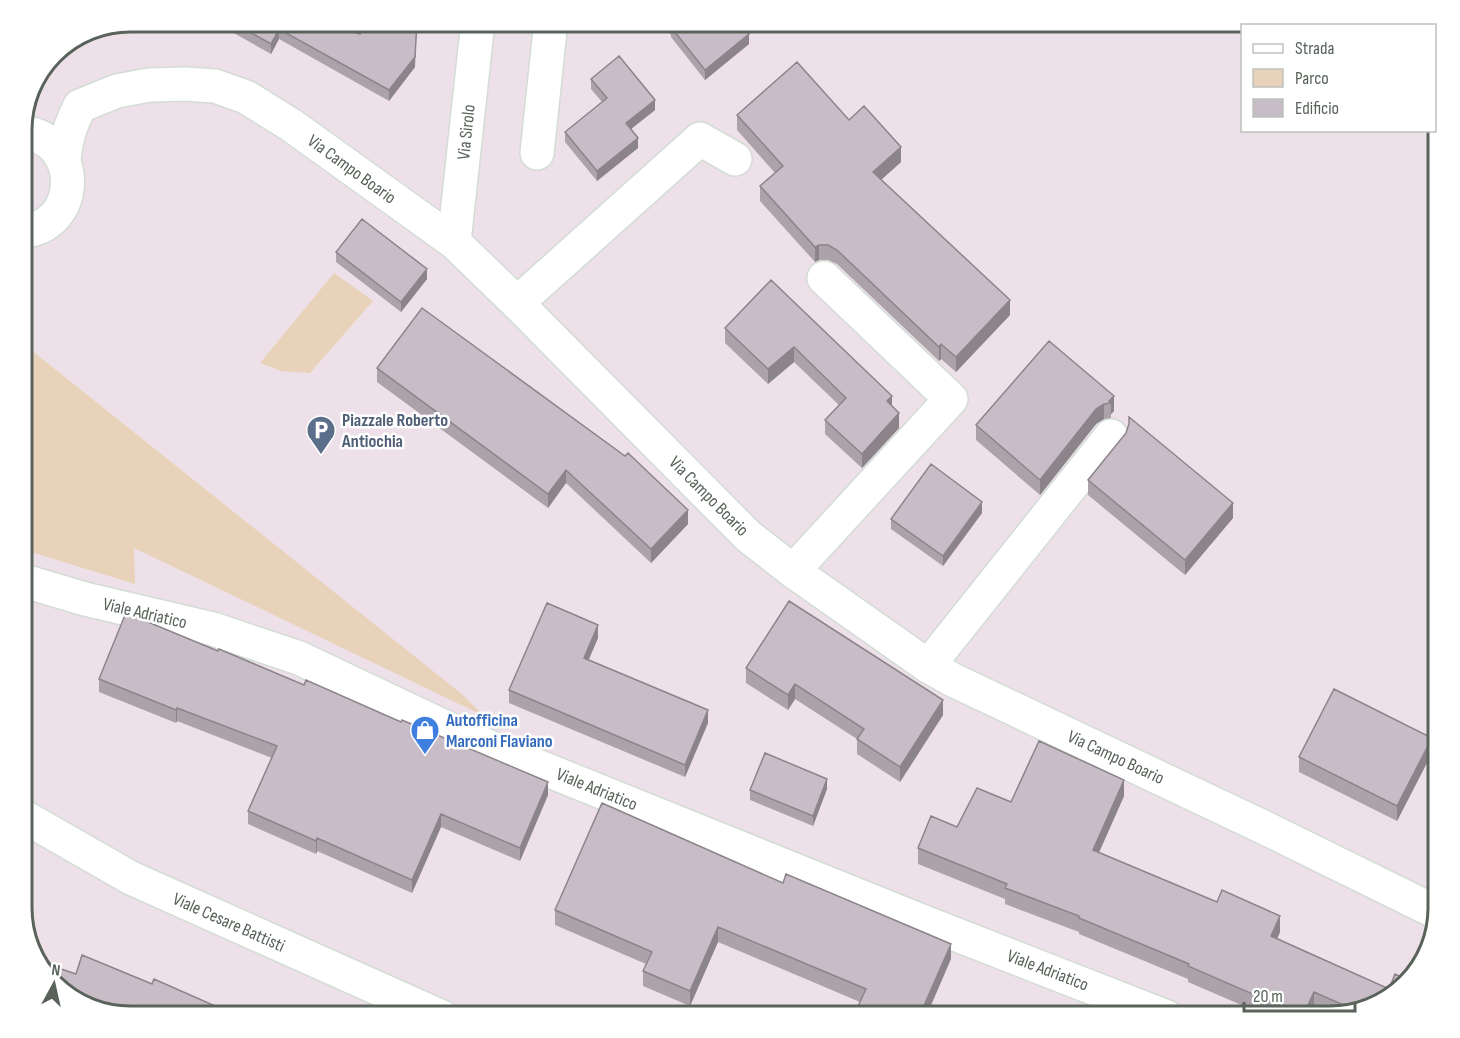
<svg xmlns="http://www.w3.org/2000/svg" width="1460" height="1038" viewBox="0 0 1460 1038" font-family="'Sofia Sans Condensed',sans-serif">
  <style>
    .green { fill: #e8d3ba }
    .lines { fill: none; stroke-linecap: round; stroke-linejoin: round }
    .minor-casing { stroke: #d3dcd5; stroke-width: 36 }
    .tertiary-casing { stroke: #d3dcd5; stroke-width: 36 }
    .minor { stroke: #fff; stroke-width: 33 }
    .tertiary { stroke: #fff; stroke-width: 33 }
    .wall { fill: #aca3aa }
    .shaded-wall { fill: #8c848b }
    .building { fill: #c8bdc6; stroke: #8c848b; stroke-width: 1.5 }
    .labels { text-anchor: middle; stroke-width: 5; stroke-linejoin: round; paint-order: stroke }
    .street-label { font-size: 18px; fill: #59635a; stroke: #fff }
    .service-label { font-size: 18px; font-weight: bold; fill: #4e5e75; stroke: #fff; text-anchor: start }
    .shop-label { font-size: 18px; font-weight: bold; fill: #366cbe; stroke: #fff; text-anchor: start }
    .rim { fill: none; stroke: #59635a; stroke-width: 3 }
  </style>
  <rect width="100%" height="100%" fill="#eee0e9"/>
  <path class="green" d="M334,273L373,301L310,373L281,371L260,363Z
    M21,342L463,695L484,716L134,548L135,584L21,549Z"/>
  <g class="lines">
    <g class="minor-casing">
      <path id="minor" d="M537,153L551,21
        M517,303L700,139L735,159
        M793,571L951,399L824,278
        M21,580L85,599L213,629L299,658L470,739L924,922L1167,1017
        M928,666L1111,436"/>
    </g>
    <g class="tertiary-casing">
      <path id="tertiary" d="M64,161C66,138 70,126 80,106L117,91L149,85L185,84L215,86L246,97L291,125L454,242L517,303L748,536L793,571L928,666L953,680L1263,827L1438,913
        M21,231C81,229 85,138 21,132
        M454,242L478,21
        M21,815L131,878L442,1017"/>
    </g>
    <use href="#minor" class="minor"/>
    <use href="#tertiary" class="tertiary"/>
  </g>
  <path class="wall" d="M319,21L415,67L389,101L279,39L271,54L232,32V22Z
    M660,21H739L749,44L705,80L671,37V35Z
    M591,79L655,110L631,129L638,148L597,181L565,142V132L602,102L591,89Z
    M737,115L849,120L901,162L881,180L1010,315L956,372L941,359L939,361L837,264L828,260H819L815,262L760,201V186L775,173L737,130Z
    M336,252L427,279L401,312L336,262Z
    M771,280L892,406L899,428L862,468L825,434V420L839,405L794,362L768,384L725,343V328Z
    M377,368L688,524L651,563L566,483L548,508L377,382Z
    M1114,396V411L1111,414V418L1104,419L1096,424L1040,495L976,440V425Z
    M1129,417L1233,518L1185,575L1088,495V480L1126,433L1129,426Z
    M982,513L943,566L891,529V519Z
    M598,638L588,660L708,723L685,777L509,703V690Z
    M746,668L943,715L900,782L857,754V739L795,699L788,710L746,683Z
    M99,679L548,795L520,861L441,827L412,893L317,851L316,854L248,824V811L272,758L177,721L176,723L99,692Z
    M1432,753L1397,821L1299,772V757Z
    M827,789L813,826L750,800V790Z
    M1124,796L1099,852L1280,932L1277,939L1389,989L1410,981L1379,1006L1333,1016L1314,1008L1310,1017H1269L1188,982V979L1079,934V932L1005,904V899L918,864V848L957,827Z
    M602,803L951,959L860,1002L718,942L690,1006L643,986V971L646,964L555,925V910Z"/>
  <path class="shaded-wall" d="M417,21L415,67L389,101V90Z
    M279,29V39L271,54V44Z
    M749,34V44L705,80V70Z
    M655,100V110L626,133V123Z
    M638,138V148L597,181V171Z
    M901,147V162L873,187V172Z
    M819,245V260L815,262V247Z
    M427,269V279L401,312V302Z
    M1010,300V315L956,372V357Z
    M941,344V359L939,361V347Z
    M794,347V362L768,384V369Z
    M892,396V411L887,401Z
    M1114,396V411L1111,414V403L1109,401Z
    M1104,404V419L1096,424L1040,495V480L1096,409Z
    M899,413V428L862,468V454Z
    M566,470V483L548,508V494Z
    M982,502V513L943,566V556Z
    M1233,503V518L1185,575V560Z
    M688,510V524L651,563V549Z
    M598,625V638L584,671V658Z
    M795,684V699L788,710V695Z
    M943,700V715L900,782V767Z
    M177,708V721L176,723V710Z
    M708,710V723L685,777V765Z
    M1432,738V753L1397,821V806Z
    M827,779V789L813,826V816Z
    M1124,780V796L1093,866V850Z
    M548,782V795L520,861V848Z
    M441,814V827L412,893V880Z
    M317,838V851L316,854V841Z
    M1280,916V932L1271,952V936Z
    M718,927V942L690,1006V991Z
    M951,944V959L926,1017H919Z
    M1314,992V1008L1310,1017H1303Z"/>
  <path class="building" d="M233,21H319L360,34L368,21H417L415,57L389,90L279,29L271,44L232,22Z
    M668,21H739L749,34L705,70L671,27L672,26Z
    M619,56L655,100L626,123L638,138L597,171L565,132L607,98L591,79Z
    M797,62L849,120L864,106L901,147L873,172L1010,300L956,357L941,344L939,347L837,250L828,245H819L815,247L760,186L783,166L737,115Z
    M362,219L427,269L401,302L336,252Z
    M771,280L892,396L887,401L899,413L862,454L825,420L846,398L794,347L768,369L725,328Z
    M422,308L625,456L628,453L688,510L651,549L566,470L548,494L377,368Z
    M1049,341L1114,396L1109,401L1111,403L1104,404L1096,409L1040,480L976,425Z
    M1129,417L1233,503L1185,560L1088,480L1126,433L1129,424Z
    M931,464L982,502L943,556L891,519Z
    M789,601L943,700L900,767L857,739L864,729L795,684L788,695L746,668Z
    M547,603L598,625L584,658L708,710L685,765L509,690Z
    M125,615L136,617L218,651L219,649L304,685L306,680L401,722L402,720L548,782L520,848L441,814L412,880L317,838L316,841L248,811L277,746L177,708L176,710L99,679Z
    M1334,689L1432,738L1397,806L1299,757Z
    M1039,741L1124,780L1093,850L1217,902L1222,890L1280,916L1271,936L1389,989L1395,974L1410,981L1379,1006L1357,1011L1314,992L1303,1016L1188,966L1189,964L1079,918V916L1005,888L1007,884L918,848L931,816L957,827L977,788L1011,802Z
    M765,753L827,779L813,816L750,790Z
    M602,803L783,883L786,874L951,944L919,1017H853L866,989L718,927L690,991L643,971L652,952L555,910Z
    M82,955L152,984L154,979L240,1017H129L64,995L50,978L55,967L76,974Z"/>
  <defs>
    <g id="parking-pin" transform="scale(1.5)"><path d="M0 17L-7.5 6A9.5 9.5 0 1 1 7.5 6Z" fill="#5c6f8a" stroke="#fff"/><path d="M-3.5-5.5H1a3.5 3.5 0 0 1 0 7H-1V5.5H-3.5ZM-1-3.4V-.6H.8a1.4 1.4 0 0 0 0-2.8Z" fill="#fff"/></g>
    <g id="shop-pin" transform="scale(1.5)"><path d="M0 17L-7.5 6A9.5 9.5 0 1 1 7.5 6Z" fill="#3f7fe0" stroke="#fff"/><path d="M-5-2.5h2.3a2.7 3.5 0 0 1 5.4 0H5L5.5 6h-11ZM-1.5-2.5h3a1.5 2.3 0 0 0-3 0Z" fill="#fff"/></g>
  </defs>
  <g fill-rule="evenodd">
    <use href="#parking-pin" x="321" y="430"/>
    <use href="#shop-pin" x="425" y="730"/>
  </g>
  <g class="labels">
    <g class="street-label">
      <text transform="translate(466 132) rotate(-84)" y="6">Via Sirolo</text>
      <text transform="translate(352 169) rotate(36)" y="6">Via Campo Boario</text>
      <text transform="translate(709 496) rotate(45)" y="6">Via Campo Boario</text>
      <text transform="translate(145 613) rotate(13)" y="6">Viale Adriatico</text>
      <text transform="translate(1116 757) rotate(25)" y="6">Via Campo Boario</text>
      <text transform="translate(597 789) rotate(22)" y="6">Viale Adriatico</text>
      <text transform="translate(229 922) rotate(24)" y="6">Viale Cesare Battisti</text>
      <text transform="translate(1048 970) rotate(21)" y="6">Viale Adriatico</text>
    </g>
    <g class="service-label">
      <text x="342" y="426">Piazzale Roberto<tspan x="342" dy="21">Antiochia</tspan></text>
    </g>
    <g class="shop-label">
      <text x="446" y="726">Autofficina<tspan x="446" dy="21">Marconi Flaviano</tspan></text>
    </g>
  </g>
  <path d="M0 0H1460V1038H0ZM130 32H1330A98 98 0 0 1 1428 130V908A98 98 0 0 1 1330 1006H130A98 98 0 0 1 32 908V130A98 98 0 0 1 130 32Z" fill="#fff" fill-rule="evenodd"/>
  <path class="rim" d="M130 32H1330A98 98 0 0 1 1428 130V908A98 98 0 0 1 1330 1006H130A98 98 0 0 1 32 908V130A98 98 0 0 1 130 32Z"/>
  <rect x="1241" y="24" width="195" height="108" fill="#ffffff" stroke="#bdc1bd" stroke-width="1.5"/>
  <rect x="1253" y="44" width="30" height="9" fill="#ffffff" stroke="#bdc1bd" stroke-width="1.5"/>
  <text x="1295" y="54" font-size="18" fill="#59635a">Strada</text>
  <rect x="1253" y="69" width="30" height="18" fill="#e8d3ba" stroke="#bdc1bd" stroke-width="1.5"/>
  <text x="1295" y="84" font-size="18" fill="#59635a">Parco</text>
  <rect x="1253" y="99" width="30" height="18" fill="#c8bdc6" stroke="#bdc1bd" stroke-width="1.5"/>
  <text x="1295" y="114" font-size="18" fill="#59635a">Edificio</text>
  <g transform="translate(54 984) rotate(8)" stroke="#ffffff" stroke-width="4.5" paint-order="stroke">
  <path d="M0-4.5L10 22L0 15L-10 22Z" fill="#59635a"/>
  <text y="-9" font-size="16" font-weight="bold" text-anchor="middle" fill="#59635a">N</text>
  </g>
  <path d="M1244 1002v9h111v-9" fill="none" stroke="#59635a" stroke-width="3"/>
  <text x="1253" y="1002" font-size="18" fill="#59635a" stroke="#ffffff" stroke-width="4.5" paint-order="stroke">20 m</text>
</svg>
